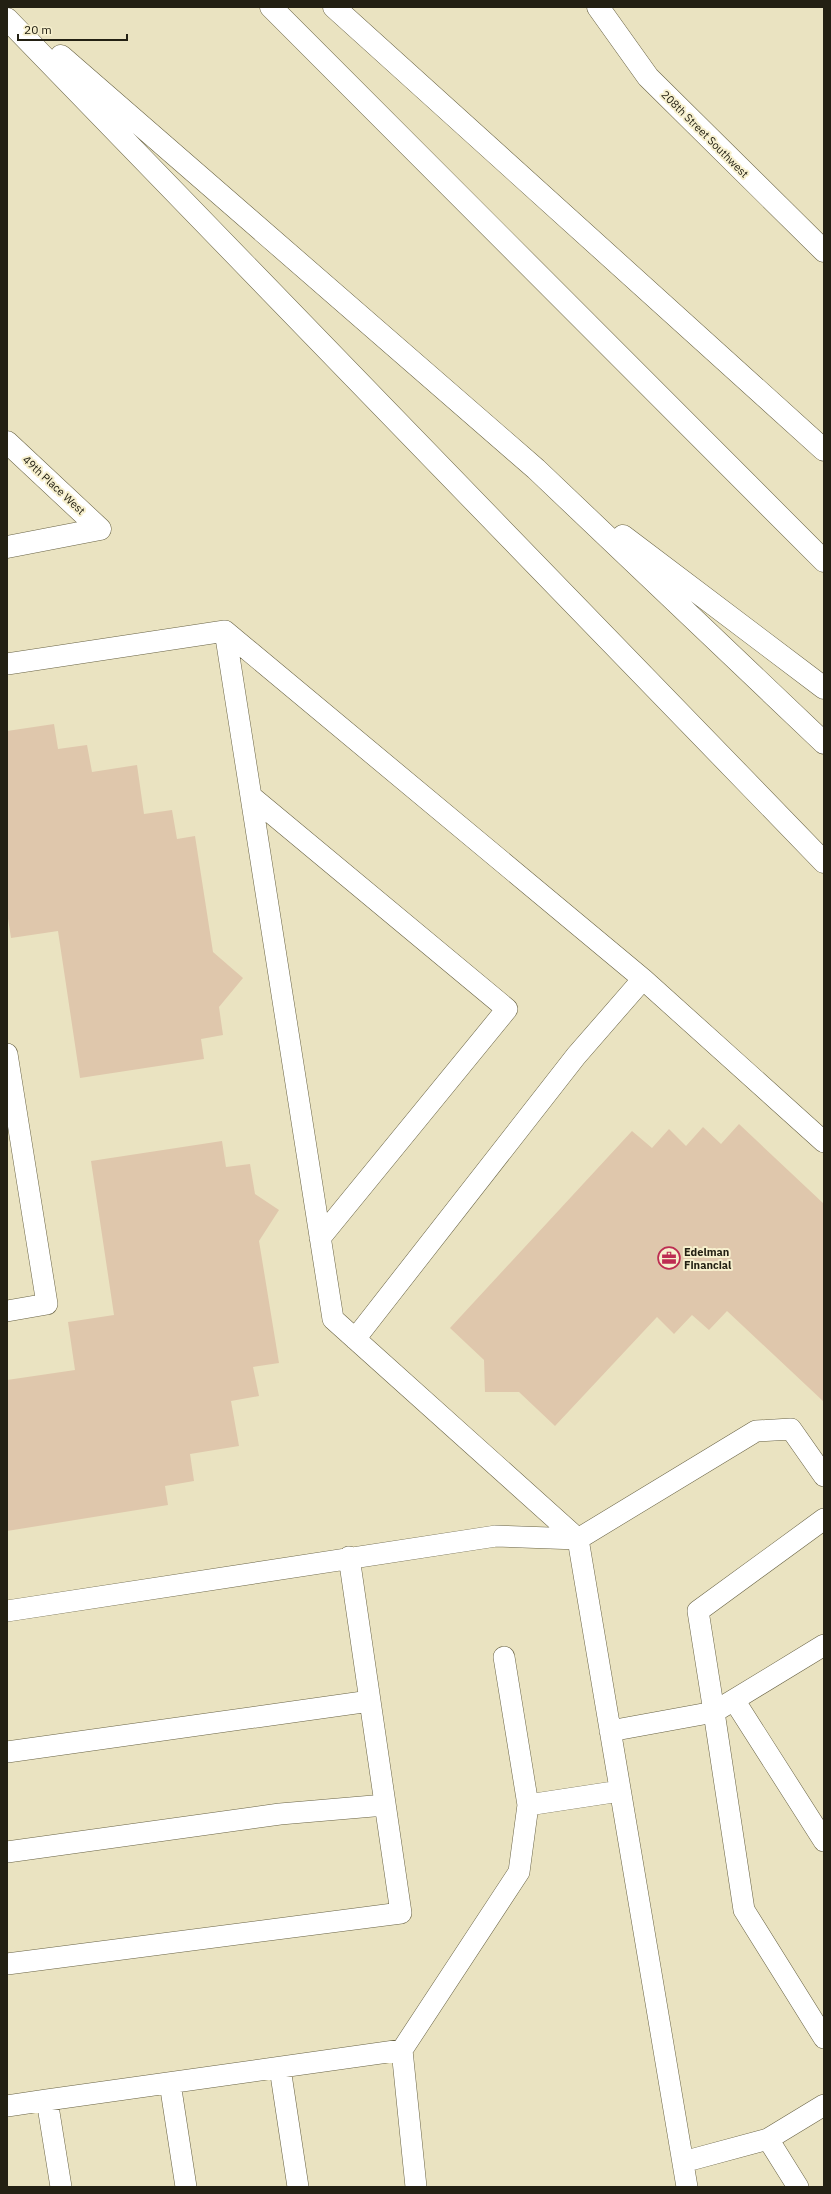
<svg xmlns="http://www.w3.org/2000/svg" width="831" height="2194" viewBox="0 0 831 2194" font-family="'IBM Plex Sans',sans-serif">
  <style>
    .building { fill: #dfc7ac }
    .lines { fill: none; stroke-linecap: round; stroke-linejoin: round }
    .lane-casing { stroke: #696345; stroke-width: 22 }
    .street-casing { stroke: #696345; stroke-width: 23 }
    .highway-casing { stroke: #696345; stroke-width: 23 }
    .lane { stroke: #fff; stroke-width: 21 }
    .street { stroke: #fff; stroke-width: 22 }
    .highway { stroke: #fff; stroke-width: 22 }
    .labels { text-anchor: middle; stroke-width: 4; stroke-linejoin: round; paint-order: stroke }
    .street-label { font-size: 11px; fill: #232013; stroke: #f7f0ce }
    .poi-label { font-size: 11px; font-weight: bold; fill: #232013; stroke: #f7f0ce; text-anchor: start }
  </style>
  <rect width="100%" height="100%" fill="#eae3c1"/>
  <path class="building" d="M54,724L58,749L87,745L92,772L137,765L144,814L172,810L177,839L195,836L213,952L243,978L219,1007L223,1035L201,1039L204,1059L80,1078L58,931L11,938L7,912V731Z
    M739,1124L824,1204V1402L727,1311L709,1330L692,1315L674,1334L657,1317L555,1426L519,1392H485L484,1360L450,1328L632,1131L652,1148L669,1129L686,1146L703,1127L721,1144Z
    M222,1141L226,1167L250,1164L255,1194L279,1210L259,1241L279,1363L253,1367L259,1396L231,1401L239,1446L190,1454L194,1481L165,1486L168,1505L7,1531V1380L75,1370L68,1322L114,1315L91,1161Z"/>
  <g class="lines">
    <g class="lane-casing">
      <path id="lane" d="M225,631L333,1319L578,1539L687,2187
        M7,664L225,631L643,979L576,1056L355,1339
        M252,797L507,1009L320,1238
        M643,979L824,1142
        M7,1054L47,1304L7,1311
        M824,1519L698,1611L714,1712L824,1645
        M7,1611L496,1536L578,1539L756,1431L791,1429L824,1476
        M504,1657L528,1805
        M734,1700L824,1841
        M610,1731L714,1712L744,1910L824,2038
        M7,1752L370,1701
        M7,1852L280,1814L385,1805
        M7,1964L401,1913L349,1557
        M280,2068L298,2187
        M170,2083L186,2187
        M7,2106L47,2100
        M768,2139L824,2105
        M683,2162L768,2139L798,2187
        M61,2187L47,2100L402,2050
        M416,2187L402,2050L519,1872L528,1805L620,1791"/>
    </g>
    <g class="street-casing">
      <path id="street" d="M598,7L648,77L824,251
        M7,442L100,529
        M7,547L100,529"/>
    </g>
    <g class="highway-casing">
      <path id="highway" d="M271,7L824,561
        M334,7L824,450
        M7,19L824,862
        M61,56L536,469L824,743
        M623,536L824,688"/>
    </g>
    <use href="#lane" class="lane"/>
    <use href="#street" class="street"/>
    <use href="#highway" class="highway"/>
  </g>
  <defs>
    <g id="office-ring" transform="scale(1.15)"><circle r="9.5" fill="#f7f0ce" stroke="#bd2d52" stroke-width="1.5"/><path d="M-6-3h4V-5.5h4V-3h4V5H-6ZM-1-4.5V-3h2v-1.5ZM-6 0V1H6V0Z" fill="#bd2d52"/></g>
  </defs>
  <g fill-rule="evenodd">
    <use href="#office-ring" x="669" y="1258"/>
  </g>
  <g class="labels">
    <g class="street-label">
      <text transform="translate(705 134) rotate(45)" y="4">208th Street Southwest</text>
      <text transform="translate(54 485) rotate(43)" y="4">49th Place West</text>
    </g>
    <g class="poi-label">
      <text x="684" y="1256">Edelman<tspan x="684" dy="13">Financial</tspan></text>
    </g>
  </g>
  <rect width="831" height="2194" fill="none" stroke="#232013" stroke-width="16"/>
  <path d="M18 34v6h109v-6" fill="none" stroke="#232013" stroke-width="2"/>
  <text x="24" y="34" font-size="12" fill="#232013" stroke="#f7f0ce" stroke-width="3" paint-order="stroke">20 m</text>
</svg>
